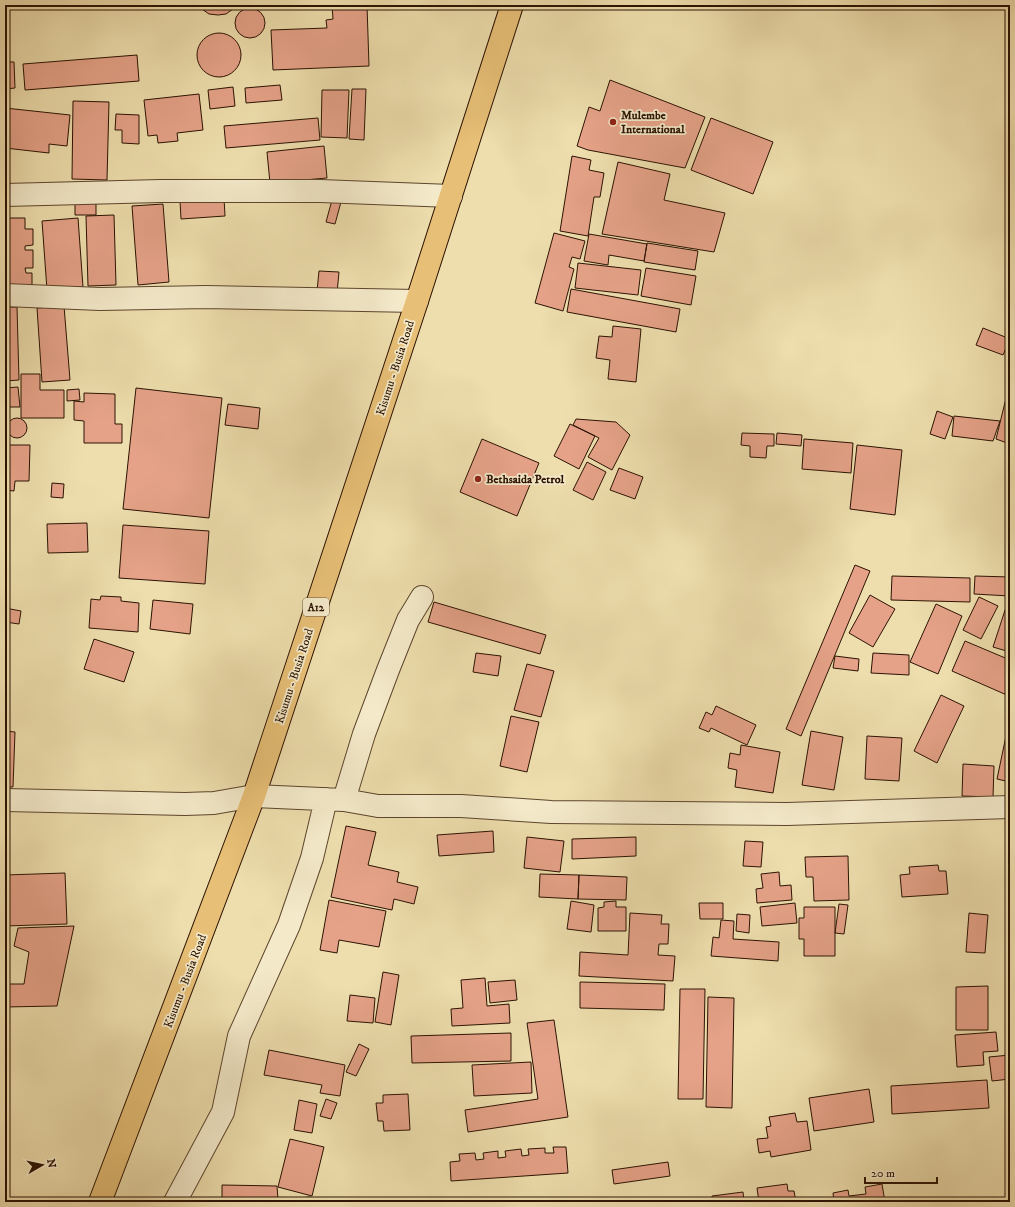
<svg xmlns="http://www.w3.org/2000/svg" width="1015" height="1207" viewBox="0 0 1015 1207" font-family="'IM FELL DW Pica',serif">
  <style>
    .building { fill: #e5a288; stroke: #2b1202 }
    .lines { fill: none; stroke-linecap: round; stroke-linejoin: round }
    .minor-casing { stroke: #5c452d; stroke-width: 24 }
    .highway-casing { stroke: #2b1202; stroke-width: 24 }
    .minor { stroke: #f4eaca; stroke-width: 22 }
    .highway { stroke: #e7bf76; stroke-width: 22 }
    .poi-dot { fill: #8f2418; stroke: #f4eaca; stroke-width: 1.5 }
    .labels { text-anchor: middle; stroke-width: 3.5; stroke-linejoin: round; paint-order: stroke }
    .shield { fill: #f4eaca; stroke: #67533e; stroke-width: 1 }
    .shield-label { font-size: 11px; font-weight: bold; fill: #2b1202 }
    .poi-label { font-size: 12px; font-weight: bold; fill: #2b1202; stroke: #f4eaca; text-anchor: start }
    .street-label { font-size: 12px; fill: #2b1202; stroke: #f4eaca }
  </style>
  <rect width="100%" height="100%" fill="#eedead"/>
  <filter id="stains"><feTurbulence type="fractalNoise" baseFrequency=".005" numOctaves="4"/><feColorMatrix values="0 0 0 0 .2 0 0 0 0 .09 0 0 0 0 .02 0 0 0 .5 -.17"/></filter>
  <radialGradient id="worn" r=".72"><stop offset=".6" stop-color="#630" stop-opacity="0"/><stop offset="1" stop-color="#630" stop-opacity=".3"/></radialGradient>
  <path class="building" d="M35,5H70L36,9Z
    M199,5H236L233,9L226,14L218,15L209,14L202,9Z
    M332,5H367L369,66L273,70L271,30L327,28L326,20L333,19Z
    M235 23a15 15 0 1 1 30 0a15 15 0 1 1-30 0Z
    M197 55a22 22 0 1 1 44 0a22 22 0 1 1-44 0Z
    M137,55L139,81L25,90L23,64Z
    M5,62H14L15,88L5,89Z
    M610,80L705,117L685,168L588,150L577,146L589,107L600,111Z
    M280,85L282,100L246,103L245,88Z
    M233,87L235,106L210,109L208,90Z
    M352,89H366L364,140L349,139Z
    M322,90H349L347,138L321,137Z
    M199,94L203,130L177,133L178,141L158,143L157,135L148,136L144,100Z
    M73,101L109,102L107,180L72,179Z
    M5,108L70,115L67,146L49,144V153L5,148Z
    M116,114L139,115V144L122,143V130H115Z
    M318,118L320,140L226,148L224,126Z
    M711,118L773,142L753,194L691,170Z
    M324,146L327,178L270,183L267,152Z
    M572,156L591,160L589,170L604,173L600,197H594L588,236L560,231Z
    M618,162L670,174L664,200L725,213L714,252L602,234Z
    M224,198L225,216L181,219L180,201Z
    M75,200H96V215H75Z
    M332,200L341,202L335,224L326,222Z
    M163,204L169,282L138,285L132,206Z
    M114,215L116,285L88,286L86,216Z
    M5,218H25V229H33V245L25,246V250H33V268H25L26,273H32V289H5Z
    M78,218L83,287L47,290L42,221Z
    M554,233L585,241L580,259L572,257L569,267L574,269L563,311L535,303Z
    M589,234L647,244L644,261L609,255L608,265L584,261Z
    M647,243L698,251L695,270L644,262Z
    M578,263L641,270L638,295L575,288Z
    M646,268L696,276L691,305L641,296Z
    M319,271L339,272L337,293L317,291Z
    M571,289L680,309L676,332L567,312Z
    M64,306L70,380L42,382L37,308Z
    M5,307H17L19,380L5,381Z
    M613,326L641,329L636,382L608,379L610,360L596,358L599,336L612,337Z
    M983,328L1010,339L1003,355L976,345Z
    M21,374H40V390H64V418H21Z
    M1010,382V444L996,439Z
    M18,387L20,407H5V388Z
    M136,388L222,398L209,518L123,509Z
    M79,389L80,400L67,401V390Z
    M84,393L115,394V424H122V443H84V421L74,420V401L84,402Z
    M228,404L260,408L258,429L225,425Z
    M937,411L953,417L945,439L930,434Z
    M954,416L1000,421L993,441L952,436Z
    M7 428a10 10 0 1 1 20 0a10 10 0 1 1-20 0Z
    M576,419L616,422L630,435L612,470L588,457L599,438L573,425Z
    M570,424L595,436L579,469L554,456Z
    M742,433L774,434V446H767L766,458L750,457V446L741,445Z
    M777,433L802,435L801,446L776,444Z
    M482,439L539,463L517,516L460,492Z
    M804,439L853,443L851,473L802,469Z
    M5,445H30L29,481H15L14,491L5,490Z
    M857,445L902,450L895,515L850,509Z
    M587,462L606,472L593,500L573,490Z
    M619,468L643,477L635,499L610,490Z
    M52,483L64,484L63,498L51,497Z
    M87,523L88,552L48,553L47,524Z
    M123,525L209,531L205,584L119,578Z
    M855,565L870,571L801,736L786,729Z
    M892,576L970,578V602L891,600Z
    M975,576L1010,577V596L974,594Z
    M870,595L895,609L873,647L849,633Z
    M101,596L121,597V601L139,603L138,632L89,628L91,599L100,600Z
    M979,597L998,606L981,639L963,630Z
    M153,600L193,604L190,634L150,629Z
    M1008,601H1010V652L993,647Z
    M434,602L546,635L540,654L428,622Z
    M936,604L962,616L938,674L910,662Z
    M5,608L21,611L19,624L5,622Z
    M94,639L134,652L124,682L84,669Z
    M965,641L1010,660V692L1009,696L952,671Z
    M476,653L501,656L498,676L473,672Z
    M873,653L909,655V675L871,673Z
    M835,656L859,659L858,671L833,668Z
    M527,664L554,671L541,717L514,710Z
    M941,695L964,706L937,763L914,751Z
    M716,706L756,725L747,745L711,728L709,732L699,728L706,712L712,715Z
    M511,716L539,722L527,772L500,766Z
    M1010,717V782L997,779Z
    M5,731L15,732L13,787H5Z
    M811,731L843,737L834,790L802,785Z
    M867,736L902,738L899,781L865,779Z
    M741,745L780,752L773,793L735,787L737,770L728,768L730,753L740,755Z
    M963,764L994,766L993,797L962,796Z
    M346,826L376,832L368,865L399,872L397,882L418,887L414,904L394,899L392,910L331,897Z
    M493,831L494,852L439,856L437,835Z
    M527,837L564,841L560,872L524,868Z
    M636,837V856L572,859V839Z
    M745,841L763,842L761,867L743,866Z
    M848,856L849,900L814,901L813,877H806L805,857Z
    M938,865L939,871H946L948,894L902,897L900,875L910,874L909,867Z
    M779,872L780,886L791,885L792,900L757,903L756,889L763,888L761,874Z
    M65,873L67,924L5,926V875Z
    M540,874L579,875L578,899L539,897Z
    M579,875L627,877L626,900L578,899Z
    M329,900L386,911L379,947L339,940L337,953L320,950Z
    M571,901L594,905L591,932L567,929Z
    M616,901V907H626V931H598V908L604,907V902Z
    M699,903H723V919H700Z
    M795,903L797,923L762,926L760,907Z
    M839,904L848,905L844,934L835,933Z
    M804,907H835V956H804V939H799V918H804Z
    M630,913L662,915L661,924H669L668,944H659L658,955L675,956L673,981L579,976L580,952L628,955Z
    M969,913L988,915L985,953L966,952Z
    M737,914L750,915L749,933L736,931Z
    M721,920L734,921L733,939L779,942L778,961L711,956L713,937L719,938Z
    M74,926L57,1006L5,1007V984H24L29,952L14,946L18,928Z
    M383,972L399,975L391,1025L375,1022Z
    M485,978L487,1006L509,1004L510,1023L452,1026L451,1009L463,1008L461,980Z
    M515,980L517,1000L490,1003L488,982Z
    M580,982L665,984L664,1010L580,1008Z
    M988,986V1030H956V987Z
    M680,989H705L703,1099H678Z
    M350,995L375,998L373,1023L347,1021Z
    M708,997L734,998L732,1108L706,1107Z
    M554,1020L568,1117L468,1132L465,1110L538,1099L527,1023Z
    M996,1032L998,1051L983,1052L984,1065L957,1067L955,1035Z
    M511,1033V1061L412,1063L411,1036Z
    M359,1044L369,1049L356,1076L346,1072Z
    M269,1050L345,1065L340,1096L320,1093L322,1085L264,1075Z
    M1010,1055V1079L992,1081L989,1057Z
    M531,1062L532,1093L474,1096L472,1065Z
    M987,1080L989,1108L892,1114L891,1086Z
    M869,1089L874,1122L814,1131L809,1098Z
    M408,1094L410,1130L384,1131L383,1121H378L376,1103H383V1095Z
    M326,1099L337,1103L331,1119L320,1116Z
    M299,1100L317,1104L312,1133L294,1130Z
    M795,1113L797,1122L807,1121L811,1150L771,1157L770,1151L759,1153L757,1139L768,1138L766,1127L771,1126L769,1117Z
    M290,1139L324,1147L312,1196L278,1187Z
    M553,1147H566L568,1173L451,1181L450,1162L460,1161L459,1154L475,1153L476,1160L484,1159L483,1153L498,1151V1158L506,1157L505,1151L521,1149L522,1156L529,1155L528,1149L545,1148V1153H554Z
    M668,1162L670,1176L614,1184L612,1170Z
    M787,1184L788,1191H794L796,1202H759L757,1188Z
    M882,1184L885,1202H834L833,1193L848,1190L849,1196L866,1194L865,1187Z
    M222,1185L277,1186L278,1199H222Z
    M743,1192L744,1202H712V1196Z
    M310,1197L311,1202H257Z"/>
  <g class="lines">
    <g class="minor-casing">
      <path id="minor" d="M5,195L160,191H320L451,196
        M5,295L100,299L206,297L417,301
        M5,800L185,804L214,803L254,796L344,800L378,806H461L551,812L787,814L1010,807
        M344,800L364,734L388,670L408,620L422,597
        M175,1202L223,1112L239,1036L289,925L312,858L326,799"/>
    </g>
    <g class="highway-casing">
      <path id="highway" d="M100,1202L254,796L417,301L512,5"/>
    </g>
    <use href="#minor" class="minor"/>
    <use href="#highway" class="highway"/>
  </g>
  <g class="poi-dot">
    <circle cx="613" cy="122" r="4"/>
    <circle cx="478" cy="479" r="4"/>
  </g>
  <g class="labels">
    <rect class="shield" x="303" y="598" width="26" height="18" rx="3"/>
    <g class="shield-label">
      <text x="316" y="611">A12</text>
    </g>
    <g class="poi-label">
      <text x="621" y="119">Mulembe<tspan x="621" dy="14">International</tspan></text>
      <text x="486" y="483">Bethsaida Petrol</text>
    </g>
    <g class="street-label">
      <text transform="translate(395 368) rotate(-72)" y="4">Kisumu - Busia Road</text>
      <text transform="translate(294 676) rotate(-72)" y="4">Kisumu - Busia Road</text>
      <text transform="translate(185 981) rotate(-69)" y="4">Kisumu - Busia Road</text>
    </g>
  </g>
  <rect width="1015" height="1207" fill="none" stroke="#eedead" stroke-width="20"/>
  <rect x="6" y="6" width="1003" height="1195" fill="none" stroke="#2b1202" stroke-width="2"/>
  <rect x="10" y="10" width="995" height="1187" fill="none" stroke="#2b1202"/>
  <g transform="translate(42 1165) rotate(81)" stroke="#f4eaca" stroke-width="3" paint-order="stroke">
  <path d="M0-3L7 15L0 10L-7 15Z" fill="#2b1202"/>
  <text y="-6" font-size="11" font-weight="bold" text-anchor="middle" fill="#2b1202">N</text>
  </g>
  <path d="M865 1177v6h72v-6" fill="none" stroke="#2b1202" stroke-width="2"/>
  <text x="871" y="1177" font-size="12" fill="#2b1202" stroke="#f4eaca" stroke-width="3" paint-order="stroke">20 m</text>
  <rect width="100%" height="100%" filter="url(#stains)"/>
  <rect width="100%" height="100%" fill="url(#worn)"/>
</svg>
